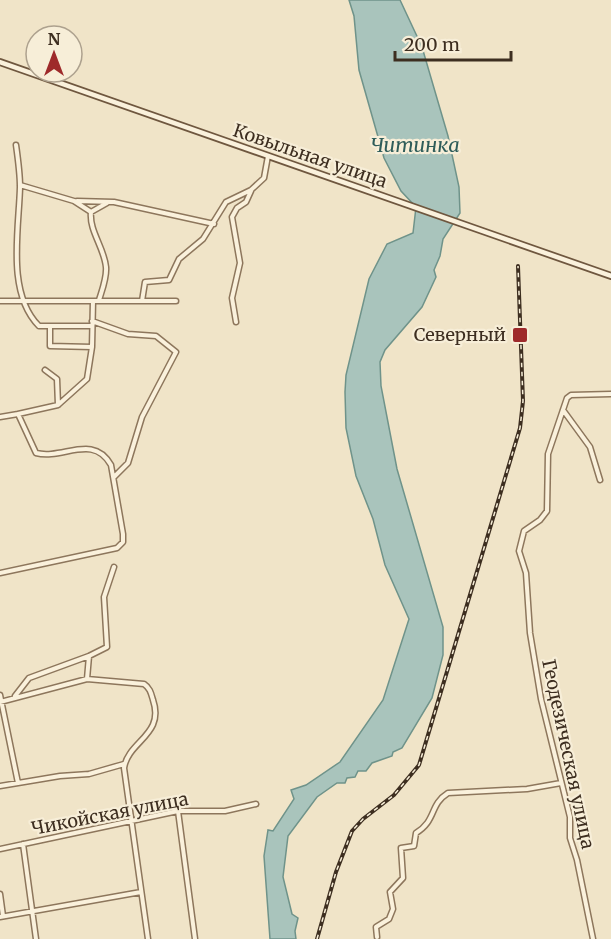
<svg xmlns="http://www.w3.org/2000/svg" width="611" height="939" viewBox="0 0 611 939" font-family="Merriweather,serif">
  <style>
    .water { fill: #a9c4bc; stroke: #6f938a; stroke-width: 1.5 }
    .lines { fill: none; stroke-linecap: round; stroke-linejoin: round }
    .minor-casing { stroke: #8d765c; stroke-width: 7 }
    .secondary-casing { stroke: #6f573f; stroke-width: 8 }
    .minor { stroke: #faf1dc; stroke-width: 4 }
    .secondary { stroke: #faf1dc; stroke-width: 4.5 }
    .rail-casing { stroke: #3d2e20; stroke-width: 4 }
    .rail { stroke: #f7eed8; stroke-width: 1.5; stroke-dasharray: 4.5; stroke-linecap: butt }
    .poi-dot { fill: #9e2a2b; stroke: #f7eed8; stroke-width: 2 }
    .labels { text-anchor: middle; stroke-width: 4.5; stroke-linejoin: round; paint-order: stroke }
    .street-label { font-size: 18px; fill: #3d2e20; stroke: #f7eed8 }
    .poi-label { font-size: 18px; fill: #3d2e20; stroke: #f7eed8; text-anchor: end }
    .water-label { font-size: 20px; font-style: italic; fill: #2f5d5a; stroke: #f7eed8 }
  </style>
  <rect width="100%" height="100%" fill="#f0e4c8"/>
  <path class="water" d="M349,0H400L422,47L448,136L459,187L460,213L443,239L440,256L434,270L436,277L422,307L385,350L380,362L381,386L397,469L443,627V655L432,698L402,748L393,752L392,756L372,763L366,771H358L355,777L347,778L345,783H337L317,797L288,836L283,877L292,914L298,918L295,931L296,939H270L264,856L268,830L273,831L294,799L291,790L306,785L340,762L383,700L409,619L385,565L373,519L356,476L346,428L345,392L346,375L369,279L387,244L413,233L416,207L401,191L384,158L359,70L354,16Z"/>
  <g class="lines">
    <g class="minor-casing">
      <path id="minor" d="M16,145C18,159 20,173 20,187C19,229 6,293 39,326H91
        M20,185L74,201L91,212C89,231 104,247 106,267C107,278 102,290 99,300
        M77,201L114,202L214,224
        M91,212L107,203
        M0,301H176
        M142,301L145,282L169,280L179,259L203,239L226,202L251,190L264,178L268,156
        M92,321L128,334L156,336L176,352L142,417L128,463L114,477
        M236,322L232,298L240,263L232,217L237,208L246,202L251,191
        M50,326V346L92,347
        M45,370L57,379L58,405
        M563,410L590,447L600,480
        M18,414L58,405L87,379L92,347L93,301
        M0,417L18,414L36,453C63,460 93,433 111,465L123,534V542L117,548L0,573
        M87,679L89,656
        M0,695L18,783
        M15,696L29,678L89,656L107,647L104,597L114,567
        M0,702L87,679L144,684C150,688 151,693 153,700C165,735 128,741 124,768L148,939
        M0,786L60,776L89,774L124,764
        M178,811L195,939
        M23,844L36,939
        M0,849L178,811H225L256,804
        M0,894L3,916
        M0,917L141,892
        M377,937L376,927L389,919L393,909L390,892L403,878L401,848L414,846L416,833C437,820 429,805 448,793L527,789L561,783
        M593,939L577,860L570,838V817L541,699L530,633L526,573L519,551L524,531L540,520L547,511L548,454L567,398L571,395L611,394"/>
    </g>
    <g class="secondary-casing">
      <path id="secondary" d="M0,62L611,276"/>
    </g>
    <use href="#minor" class="minor"/>
    <use href="#secondary" class="secondary"/>
    <g class="rail-casing">
      <path id="rail" d="M317,939L336,872L352,831L363,819L394,795L419,765L520,428L523,401L518,266"/>
    </g>
    <use href="#rail" class="rail"/>
  </g>
  <rect class="poi-dot" x="512" y="327" width="16" height="16" rx="3"/>
  <g class="labels">
    <g class="street-label">
      <text transform="translate(310 156) rotate(19)" y="6">Ковыльная улица</text>
      <text transform="translate(568 754) rotate(78)" y="6">Геодезическая улица</text>
      <text transform="translate(110 814) rotate(-11)" y="6">Чикойская улица</text>
    </g>
    <g class="poi-label">
      <text x="506" y="341">Северный</text>
    </g>
    <g class="water-label">
      <text x="415" y="152">Читинка</text>
    </g>
  </g>
  <g transform="translate(54 54)"><circle r="28" fill="#f7eed8" stroke="#ada18e" stroke-width="1.5"/>
  <path d="M0-4.5L10 22L0 15L-10 22Z" fill="#9e2a2b"/>
  <text y="-9" font-size="16" font-weight="bold" text-anchor="middle" fill="#3d2e20">N</text>
  </g>
  <path d="M395 51v9h116v-9" fill="none" stroke="#3d2e20" stroke-width="3"/>
  <text x="404" y="51" font-size="18" fill="#3d2e20" stroke="#f7eed8" stroke-width="4.5" paint-order="stroke">200 m</text>
</svg>
